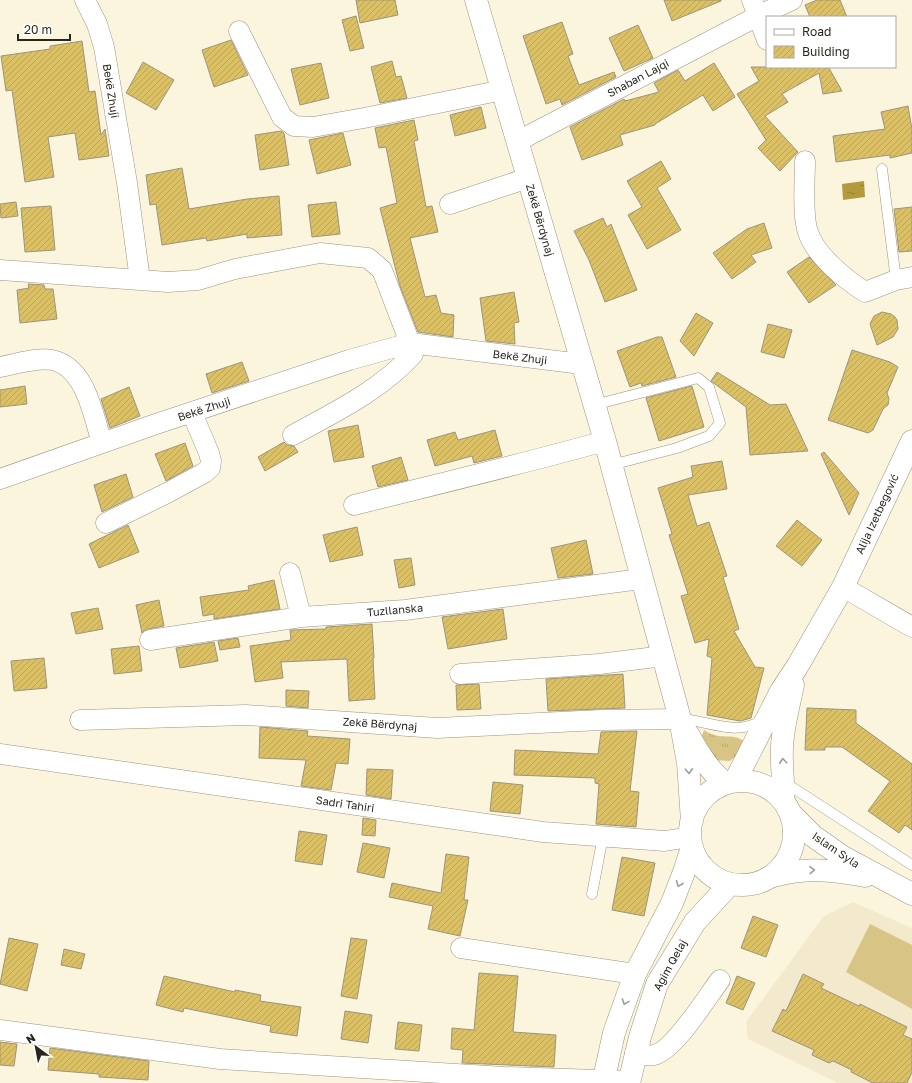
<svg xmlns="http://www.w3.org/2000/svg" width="912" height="1083" viewBox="0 0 912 1083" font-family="'Golos Text',sans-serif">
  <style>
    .built { fill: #f3e9cc }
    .grass { fill: url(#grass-tufts) }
    .pitch { fill: #d8c485 }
    .water { fill: url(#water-ripples) }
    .building { fill: url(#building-hatch); stroke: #9b9580 }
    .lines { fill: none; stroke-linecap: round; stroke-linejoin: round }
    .service-casing { stroke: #9b9480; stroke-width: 11 }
    .minor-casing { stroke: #9b9480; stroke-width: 21 }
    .tertiary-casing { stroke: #9b9480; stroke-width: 23 }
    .secondary-casing { stroke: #9b9480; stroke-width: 23 }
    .service { stroke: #fff; stroke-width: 10 }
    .minor { stroke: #fff; stroke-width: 20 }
    .tertiary { stroke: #fff; stroke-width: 22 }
    .secondary { stroke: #fff; stroke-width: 22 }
    .oneway { stroke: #9e9d99 }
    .labels { text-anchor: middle; stroke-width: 3.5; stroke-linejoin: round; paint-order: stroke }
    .street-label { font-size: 11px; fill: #28261d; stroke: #fff }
  </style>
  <defs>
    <pattern id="grass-tufts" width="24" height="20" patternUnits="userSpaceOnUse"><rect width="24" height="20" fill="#d8c485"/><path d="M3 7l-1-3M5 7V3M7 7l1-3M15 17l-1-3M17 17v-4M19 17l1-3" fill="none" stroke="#b9a872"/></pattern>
    <pattern id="water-ripples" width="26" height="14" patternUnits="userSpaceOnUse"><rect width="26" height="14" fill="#b59a3d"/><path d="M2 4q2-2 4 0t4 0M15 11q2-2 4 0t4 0" fill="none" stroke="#937d33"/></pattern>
    <pattern id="building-hatch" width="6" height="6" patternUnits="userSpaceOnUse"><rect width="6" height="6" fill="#dbc064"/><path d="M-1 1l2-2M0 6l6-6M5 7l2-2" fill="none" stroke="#bca556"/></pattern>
  </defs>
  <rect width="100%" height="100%" fill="#fcf5de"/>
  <path class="built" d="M853,902L912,928V1083H838L748,1039L746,1022L824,916Z"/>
  <path class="grass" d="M704,730C721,742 731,731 745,742L737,755L730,761L714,760L701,738Z"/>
  <path class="pitch" d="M870,924L912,945V1009L846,972Z"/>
  <path class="water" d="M864,181L865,197L843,200L842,184Z"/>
  <path class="building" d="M356,0H395L398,15L360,23Z
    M664,0H721V1L672,21Z
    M817,0H840L847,17H810L805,5Z
    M356,16L364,48L350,51L342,20Z
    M562,22L573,54L568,56L579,85L614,72L616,77L562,105L560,99L546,104L523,36Z
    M638,25L653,58L624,71L609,38Z
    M231,40L248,75L214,87L202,50Z
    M82,41L89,92L95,91L101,135L105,129L109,156L79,160L75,133L48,137L54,177L25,182L12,90L6,91L1,56L50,49V46Z
    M392,61L396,77L401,76L407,98L380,103L371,67Z
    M143,62L174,80L156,110L126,93Z
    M321,63L329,98L300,105L291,69Z
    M714,63L735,97L713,111L703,95L655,124V125L620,135L623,145L582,160L570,127L624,99L625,101L659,92L654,83L678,70L685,81Z
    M751,67H831L829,68L842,91L823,94L819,73L782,94L788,102L765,116L798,152L780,171L758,148L766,140L737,94L759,81Z
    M908,106L912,129V153L890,158V155L836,162L833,136L885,129L881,112Z
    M481,107L486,128L455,136L450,115Z
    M414,120L418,140L414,141L426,207L432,206L438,232L410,238L425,297L436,295L441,313L454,315L453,337L418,332L400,286L380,208L397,203L386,147L379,148L375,128Z
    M281,131L284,133L289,165L260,170L255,135Z
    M343,133L351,165L317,174L309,140Z
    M661,161L671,179L657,188L681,230L647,249L628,215L642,207L627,181Z
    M182,168L189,209L247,199L279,196L282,235L247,238V234L207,241L206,238L162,245L156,204L150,205L146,175Z
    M16,202L18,216L1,218L0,204Z
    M336,202L340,234L312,237L308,205Z
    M51,206L55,250L25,252L21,208Z
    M912,207V251L899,252L894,209Z
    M603,218L607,227L611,224L637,290L605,302L589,260L574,231Z
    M764,223L772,248L751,255L756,262L732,279L713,253L747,229Z
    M809,257L836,285L809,303L787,272Z
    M28,284L44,285L45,289H53L57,319L20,323L17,290L29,288Z
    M514,292L519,322L514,323L515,344L486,341L480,298Z
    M882,312L891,314L895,317L897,320L898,329L893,337L877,345L870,324L874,316Z
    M696,313L713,323L694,356L680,341Z
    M768,324L792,330L784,358L761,352Z
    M657,337H662L676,377L642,386L641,383L630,387L617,351Z
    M852,350L890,362L898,367L887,393L889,399L888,405L883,409L873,430L868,433L828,420Z
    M242,362L249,381L212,393L206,374Z
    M717,372L770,405L786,404L808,451L750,455L746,407L711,381Z
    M25,386L27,404L0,407V390Z
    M692,386L704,427L659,441L646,398Z
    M129,387L140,416L110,428L101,399Z
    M358,425L364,457L334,462L328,431Z
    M495,430L502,456L474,463L472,456L435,466L427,440L455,432L458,440Z
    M284,442L287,445L294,446L298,452L265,471L258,457Z
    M185,443L193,466L166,481L155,454Z
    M824,452L859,493L849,515L821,454Z
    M401,457L408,480L378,487L372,466Z
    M722,461L727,489L688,495L697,526L709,522L727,576L723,577L739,629L734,631L755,667L764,668L751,718L740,721L707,715L712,658L707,656L709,639L695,643L681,596L688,594L669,535L672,534L658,488L693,477L691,466Z
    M126,474L133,497L102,512L94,485Z
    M797,520L822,540L802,566L776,546Z
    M128,525L139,552L99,568L89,544Z
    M357,527L363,555L330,562L323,535Z
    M586,540L593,574L558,578L551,548Z
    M411,558L415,585L399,588L394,560Z
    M274,580L280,609L214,619V614L203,616L200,597L249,590L248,586Z
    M159,600L164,626L148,629L142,633L136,605Z
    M98,608L103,629L76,634L71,613Z
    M503,609L507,639L448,649L442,617Z
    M372,624L374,658H373L375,699L349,701L347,659L281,662L283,678L255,682L250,646L291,640L290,630L326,629V627Z
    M238,638L240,647L220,650L218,641Z
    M214,642L218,661L180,668L176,648Z
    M139,646L142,671L114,674L111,649Z
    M44,658L47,688L14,691L11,661Z
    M623,674L625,708L548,711L546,679Z
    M479,684L481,709L457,710L456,685Z
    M286,690L309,691L308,708L286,706Z
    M807,708L856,710V723L912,764V830L905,825L899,833L868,811L890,781L842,747H825V750H805Z
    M260,727L308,731L307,736L350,739L348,764L336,763L331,790L301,786L306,760L259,758Z
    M637,731L630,791L639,792L636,827L596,824L599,784L595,783V778L514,775L515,750L598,754L601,732Z
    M367,769L393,770L391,799L366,795Z
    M493,782L523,785L520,814L490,811Z
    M363,818L376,820L375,836L362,835Z
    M299,831L327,835L322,865L295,861Z
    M363,843L390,848L384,878L357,872Z
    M446,854L469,857L464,900H468L460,936L428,929L433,906L389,897L392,883L441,893Z
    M622,857L655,863L644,916L612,910Z
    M753,916L778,925L766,957L741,948Z
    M9,938L38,944L27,991L0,984Z
    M351,938L367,940L357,999L341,996Z
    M64,949L85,954L81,969L61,965Z
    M479,973L518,976L513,1032L556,1035L554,1067L462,1063L463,1050L451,1049L452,1028L474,1030Z
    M803,974L824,984L821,988L859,1006L860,1004L907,1027L903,1035L912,1039V1072L907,1083H873L851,1072L852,1070L833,1061L829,1063L812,1055L814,1050L772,1031L783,1009L786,1011Z
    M164,976L235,992V990L261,995L260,1001L301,1007L297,1036L270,1032L271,1026L184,1008L183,1012L156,1005Z
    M737,976L755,983L743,1010L726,1003Z
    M345,1011L372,1015L368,1043L341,1039Z
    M398,1022L422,1025L419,1051L395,1049Z
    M0,1042L17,1044L14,1066L0,1065Z
    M50,1048L149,1061L148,1080L99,1077V1074L48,1070Z"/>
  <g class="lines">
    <g class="service-casing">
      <path id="service" d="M882,169L896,280
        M594,405L698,378L709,387L720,423L709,436L677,448L611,465
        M680,719C708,720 734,737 761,721
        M784,782L912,865
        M592,894L603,836"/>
    </g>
    <g class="minor-casing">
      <path id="minor" d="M85,0L97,24L104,47L127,183L140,280
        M752,0L767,40
        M239,31L282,117L294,126L313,127L364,118L503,90
        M518,141L758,16L792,0
        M805,161C805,179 802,216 808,232C815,255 845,279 865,292L896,280L912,277
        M450,204L528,178
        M0,270L168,282L198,280L235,269L320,253L368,258L382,270L410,343L582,364
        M0,367C16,364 36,357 52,360C86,367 93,415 102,443
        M0,479L156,424L349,360L410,343L413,354C381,390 335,412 293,435
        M354,505C438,484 522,464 605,441
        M106,523L167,493L204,473L210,468L211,461L209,453L192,413
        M290,573L301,617
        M843,587L912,627
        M150,640L301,617L405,610L641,579
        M460,674L599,664L664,656
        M80,720L246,715L437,728L601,720L680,719
        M0,754L543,832L665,841L690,837
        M461,948L635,974
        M0,1030L220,1059L504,1077L629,1081
        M635,1054C641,1055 649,1056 654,1055C674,1051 707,997 720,980"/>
    </g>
    <g class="tertiary-casing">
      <path id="tertiary" d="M792,815L813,836L843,857L912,894
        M773,876C808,867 830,870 865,876"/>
    </g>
    <g class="secondary-casing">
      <path id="secondary" d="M476,0L605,441L680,719L688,763L692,821
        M688,734C698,752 709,771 725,783
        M690 833a52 52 0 1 1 104 0a52 52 0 1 1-104 0Z
        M735,781L781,691L797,667L843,587L912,441
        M783,800C784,782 781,765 782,747C783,726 789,705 793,685
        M603,1083L614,1033L635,974L672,903L684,872L692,847
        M629,1083L640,1037L657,984L695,922L730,884"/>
    </g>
    <use href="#service" class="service"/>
    <use href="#minor" class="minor"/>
    <use href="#tertiary" class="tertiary"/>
    <use href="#secondary" class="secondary"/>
  </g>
  <defs><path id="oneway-chevron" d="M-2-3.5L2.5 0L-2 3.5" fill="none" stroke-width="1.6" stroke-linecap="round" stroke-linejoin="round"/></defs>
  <g class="oneway">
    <use href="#oneway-chevron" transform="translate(783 761) rotate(-94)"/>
    <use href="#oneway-chevron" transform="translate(689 771) rotate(87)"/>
    <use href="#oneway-chevron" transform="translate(812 870) rotate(-2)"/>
    <use href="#oneway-chevron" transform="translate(679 884) rotate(112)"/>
    <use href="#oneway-chevron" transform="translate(625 1002) rotate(110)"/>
  </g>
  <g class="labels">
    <g class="street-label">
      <text transform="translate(638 78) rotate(-28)" y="4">Shaban Lajqi</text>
      <text transform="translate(111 91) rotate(81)" y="4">Bekë Zhuji</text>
      <text transform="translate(540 220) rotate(74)" y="4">Zekë Bërdynaj</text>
      <text transform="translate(520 357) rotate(7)" y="4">Bekë Zhuji</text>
      <text transform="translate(204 409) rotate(-18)" y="4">Bekë Zhuji</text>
      <text transform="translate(877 514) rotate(-65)" y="4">Alija Izetbegović</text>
      <text transform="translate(395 610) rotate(-5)" y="4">Tuzllanska</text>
      <text transform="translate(380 724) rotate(4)" y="4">Zekë Bërdynaj</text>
      <text transform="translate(345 804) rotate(8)" y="4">Sadri Tahiri</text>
      <text transform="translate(836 850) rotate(34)" y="4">Islam Syla</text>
      <text transform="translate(670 965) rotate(-61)" y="4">Agim Qelaj</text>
    </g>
  </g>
  <rect x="766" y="16" width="130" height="52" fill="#ffffff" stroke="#a9a8a5"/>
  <rect x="774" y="29" width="20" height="6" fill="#ffffff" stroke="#a9a8a5"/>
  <text x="802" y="36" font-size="12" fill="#28261d">Road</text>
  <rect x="774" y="46" width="20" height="12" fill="url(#building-hatch)" stroke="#a9a8a5"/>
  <text x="802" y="56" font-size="12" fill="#28261d">Building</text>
  <g transform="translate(36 1047) rotate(328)" stroke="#ffffff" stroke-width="3" paint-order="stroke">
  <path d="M0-3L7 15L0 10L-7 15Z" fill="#28261d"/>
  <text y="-6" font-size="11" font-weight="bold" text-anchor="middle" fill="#28261d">N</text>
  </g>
  <path d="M18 34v6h52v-6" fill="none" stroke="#28261d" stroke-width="2"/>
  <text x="24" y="34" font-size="12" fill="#28261d" stroke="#ffffff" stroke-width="3" paint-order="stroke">20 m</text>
</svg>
